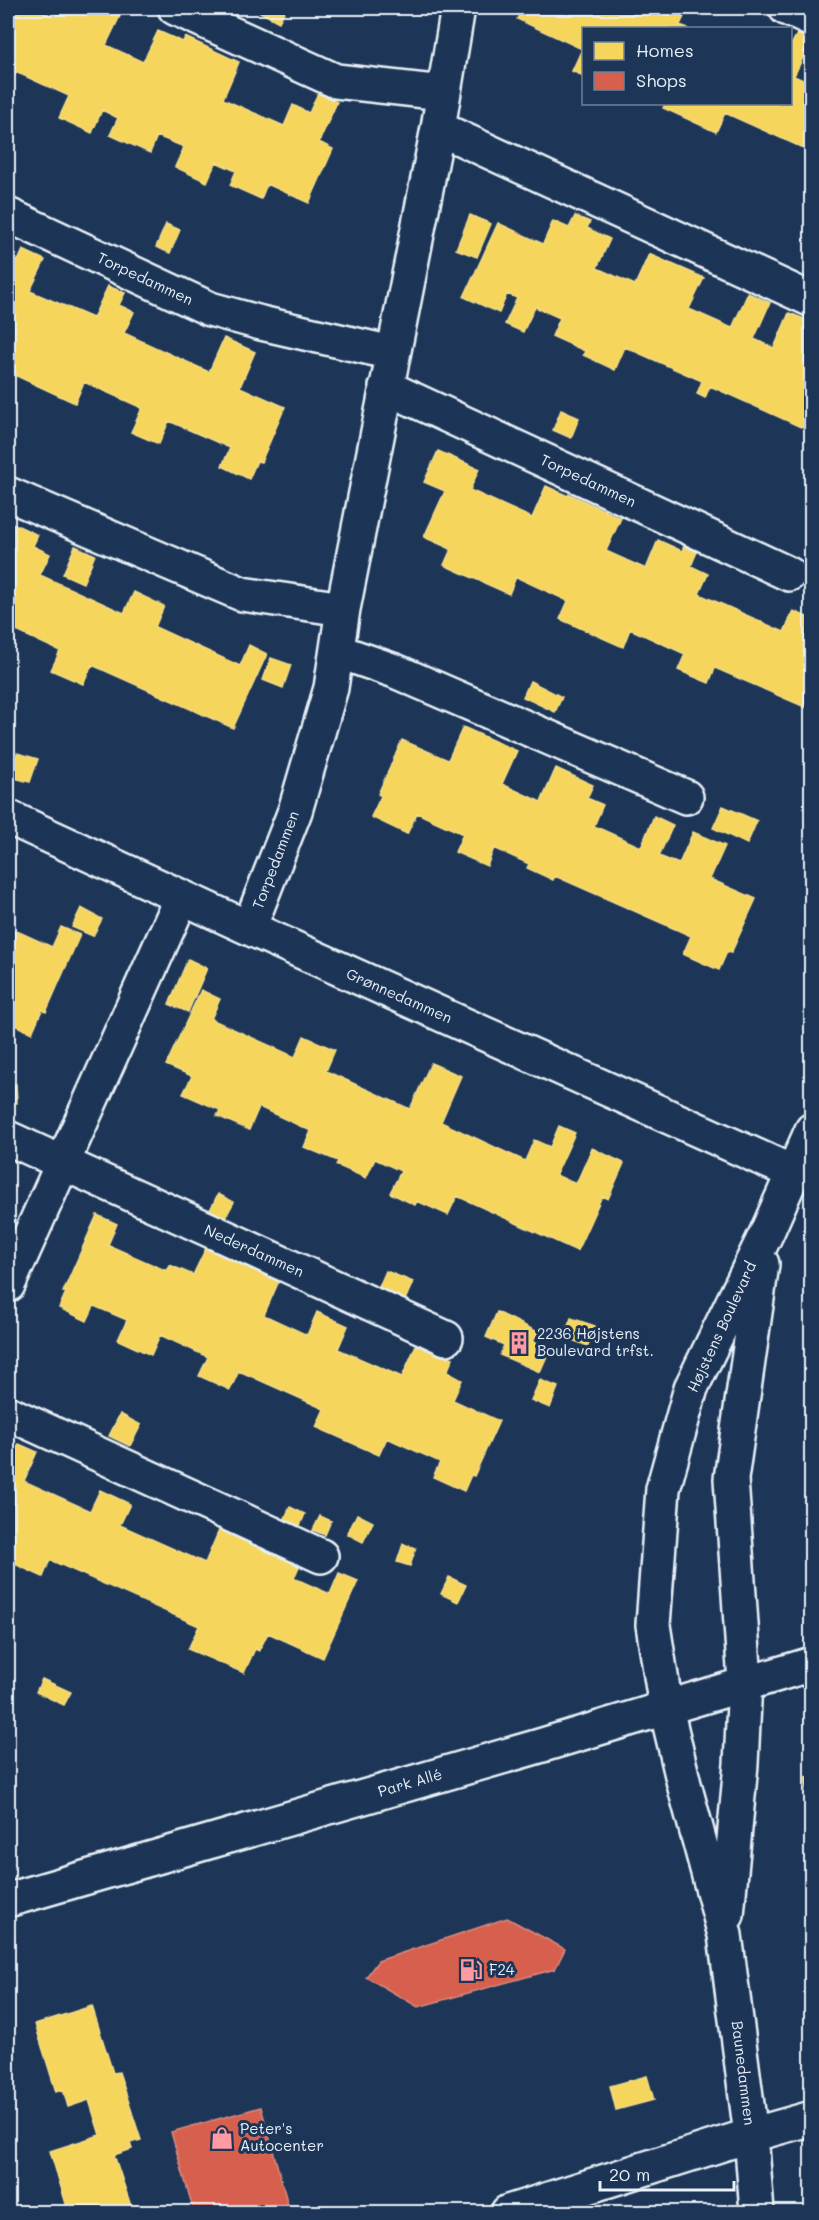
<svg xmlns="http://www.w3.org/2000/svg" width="819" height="2220" viewBox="0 0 819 2220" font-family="Mali,sans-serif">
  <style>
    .homes { fill: #f6d55c; stroke: #f2dd8b; stroke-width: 1.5 }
    .shops { fill: #d6604d; stroke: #db8c80; stroke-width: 1.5 }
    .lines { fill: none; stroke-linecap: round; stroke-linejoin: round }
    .minor-casing { stroke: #e8f1f8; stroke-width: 38 }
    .tertiary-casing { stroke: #e8f1f8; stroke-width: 38 }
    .minor { stroke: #1d3557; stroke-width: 33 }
    .tertiary { stroke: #1d3557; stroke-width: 33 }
    .labels { text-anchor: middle; stroke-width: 6; stroke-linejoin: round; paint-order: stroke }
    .street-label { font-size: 15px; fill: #e8f1f8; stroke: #1d3557 }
    .poi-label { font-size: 15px; fill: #e8f1f8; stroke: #1d3557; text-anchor: start }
  </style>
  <rect width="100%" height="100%" fill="#1d3557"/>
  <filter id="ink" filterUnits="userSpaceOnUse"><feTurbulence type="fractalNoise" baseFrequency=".0167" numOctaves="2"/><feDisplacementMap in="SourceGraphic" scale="12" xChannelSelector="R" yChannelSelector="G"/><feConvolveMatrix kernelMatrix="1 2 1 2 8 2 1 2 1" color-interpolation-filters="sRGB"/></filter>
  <g filter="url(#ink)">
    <path class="homes" d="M8,8H35L55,17L59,8H107L121,14L106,45L143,62L158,31L183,42L185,37L239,62L223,99L284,126L293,105L309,113L318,93L337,102L319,142L333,149L309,203L267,184L261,199L230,185L236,171L216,162L207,182L175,167L184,147L157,136L150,153L110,135L118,118L102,110L92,133L59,118L69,96L16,72L8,91Z
      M257,8H286L279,22L256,10Z
      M523,8H688L680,25L688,28H584V76L572,71L582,49L517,19Z
      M797,34L811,41L794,76L812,84V152L725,113L716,132L663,108L665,104H790V47Z
      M470,215L491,224L477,257L456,249Z
      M575,216L590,222L587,228L610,239L597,268L635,285L649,254L704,278L689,309L732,328L748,293L770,303L754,339L774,348L789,313L812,322V348L805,361L812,364V432L710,386L705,398L697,394L702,381L625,347L615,370L583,355L585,351L552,336L560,318L535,307L523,332L505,324L517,298L507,294L499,313L464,297L498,223L543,244L553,221L569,228Z
      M166,224L180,230L170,253L156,247Z
      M23,250L45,260L30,291L93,318L108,286L125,293L119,305L134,312L124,333L209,372L224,338L255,352L240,387L285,407L261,462L257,461L249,479L222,466L230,448L169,421L159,444L131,432L142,408L84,382L75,403L8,372V256L18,261Z
      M561,410L579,418L571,438L553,430Z
      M438,451L479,469L470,490L532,518L546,486L568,496L569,494L621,518L606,551L646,569L658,540L682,551L684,546L697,552L691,566L708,574L699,594L784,632L793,611L812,619V710L715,668L709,683L678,670L685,654L630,629L623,647L560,619L568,601L516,577L509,594L444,565L451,549L424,537L445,491L424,482Z
      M8,521L38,535L33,546L50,554L40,575L124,613L134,592L164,606L155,627L240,666L249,645L267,654L233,728L92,665L83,684L51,670L60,651L8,627Z
      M75,546L95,555L83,583L63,574Z
      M271,658L291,665L283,688L263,680Z
      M530,681L562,697L555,712L523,697Z
      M463,727L517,751L502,784L541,802L556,768L593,785L587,798L603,805L594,826L641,847L654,816L673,825L659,856L679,864L693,832L725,846L710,879L756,899L731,953L727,952L719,970L683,954L691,936L555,876L553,880L527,868L529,864L494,848L487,866L455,852L463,834L417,813L407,834L371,817L381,796L378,794L402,740L448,760Z
      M17,753L38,759L30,782L10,777Z
      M723,806L757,821L747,844L713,828Z
      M81,908L102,919L93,936L72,927Z
      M8,927L52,947L61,927L80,935L46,1012L42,1010L32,1033L8,1022V1007L12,996L8,994Z
      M188,959L207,968L188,1012L169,1004Z
      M201,990L220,999L211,1019L295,1057L304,1036L335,1050L326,1071L410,1109L431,1063L461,1076L441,1122L525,1161L534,1140L550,1147L559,1126L575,1133L556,1175L576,1184L592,1148L624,1163L608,1199L602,1196L577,1251L457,1196L448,1215L417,1201L415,1205L390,1193L401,1171L375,1159L366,1178L336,1165L338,1161L304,1147L311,1131L259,1107L249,1130L217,1116L220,1110L183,1094L192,1076L166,1065Z
      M8,1084H16L17,1103H8Z
      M218,1194L234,1202L225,1218L210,1210Z
      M97,1215L117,1224L108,1245L167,1271L170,1265L193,1275L206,1248L279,1281L264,1315L307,1335L317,1312L348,1326L338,1349L402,1377L416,1345L437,1355L438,1352L453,1358L447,1372L462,1380L453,1400L499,1421L474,1476L471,1475L464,1491L433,1477L440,1462L387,1438L379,1455L316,1427L324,1409L239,1371L230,1390L199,1376L208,1357L160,1335L151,1355L118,1340L127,1320L94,1306L87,1321L59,1308L66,1292H63Z
      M386,1271L413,1282L405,1300L378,1289Z
      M497,1312L538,1332L533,1342L550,1349L540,1372L500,1355L504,1345L486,1337Z
      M571,1318L595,1326L588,1346L564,1337Z
      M540,1380L558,1387L550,1408L531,1400Z
      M120,1414L141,1425L130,1446L109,1436Z
      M19,1444L37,1452L24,1481L90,1511L100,1490L130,1504L120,1525L205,1563L220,1528L294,1561L301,1562L294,1578L330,1594L339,1573L358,1581L323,1658L268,1633L259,1651L255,1649L244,1673L188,1649L199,1626L50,1560L43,1577L8,1561V1449L15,1452Z
      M290,1507L305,1514L298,1530L283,1523Z
      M357,1514L373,1522L363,1542L347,1534Z
      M320,1516L331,1521L325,1535L313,1530Z
      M403,1544L416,1548L410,1566L397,1562Z
      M449,1577L466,1585L458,1602L441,1594Z
      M42,1679L71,1692L64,1705L36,1692Z
      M812,1776V1841L805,1777Z
      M92,2006L113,2073L119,2072L141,2140L130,2143L132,2149L114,2155L133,2212H49L67,2207L50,2151L100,2135L89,2100L68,2107L63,2089L56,2092L35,2024Z
      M647,2076L654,2100L616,2110L610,2086Z"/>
    <path class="shops" d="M507,1918L565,1949L555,1969L418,2007L366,1977L378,1961Z
      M261,2107L290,2212H194L171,2132Z"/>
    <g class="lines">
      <g class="minor-casing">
        <path id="minor" d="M175,8L336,81L443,93
          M786,8L812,20
          M438,128L812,300
          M8,215L210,309L261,323L392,353
          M386,387L789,574
          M8,494L242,594L343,609
          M337,651L395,671L686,797
          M8,817L249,928L792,1172
          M249,928L295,811L331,688L343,609L438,128L458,8
          M8,1138L446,1338
          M8,1285L182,897
          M8,1413L321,1556
          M666,1708L684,1784L725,1935L751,2135L757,2212
          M727,1915L741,1764L745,1682
          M508,2212L751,2135L812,2118"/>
      </g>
      <g class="tertiary-casing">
        <path id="tertiary" d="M745,1682L731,1479L762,1264
          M666,1708L653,1625L663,1489L691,1388L767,1232L812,1130
          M8,1900L536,1747L812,1664"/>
      </g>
      <use href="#minor" class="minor"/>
      <use href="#tertiary" class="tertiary"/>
    </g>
  </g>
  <defs>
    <g id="building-bare" transform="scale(1.8)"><path d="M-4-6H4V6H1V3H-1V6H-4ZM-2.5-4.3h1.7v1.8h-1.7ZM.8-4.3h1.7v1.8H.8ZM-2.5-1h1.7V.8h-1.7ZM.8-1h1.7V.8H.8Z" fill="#ff9aa2" stroke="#1d3557" stroke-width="2.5" paint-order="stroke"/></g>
    <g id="fuel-bare" transform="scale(1.8)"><path d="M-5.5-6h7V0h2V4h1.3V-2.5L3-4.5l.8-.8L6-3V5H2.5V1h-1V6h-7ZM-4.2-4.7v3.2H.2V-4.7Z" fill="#ff9aa2" stroke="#1d3557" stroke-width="2.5" paint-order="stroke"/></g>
    <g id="shop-bare" transform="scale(1.8)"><path d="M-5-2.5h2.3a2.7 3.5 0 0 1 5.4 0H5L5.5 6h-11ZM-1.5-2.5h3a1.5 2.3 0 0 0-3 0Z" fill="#ff9aa2" stroke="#1d3557" stroke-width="2.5" paint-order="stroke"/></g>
  </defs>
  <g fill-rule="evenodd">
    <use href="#building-bare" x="519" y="1343"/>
    <use href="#fuel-bare" x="471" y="1970"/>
    <use href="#shop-bare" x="222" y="2138"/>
  </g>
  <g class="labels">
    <g class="street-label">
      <text transform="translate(145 279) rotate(25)" y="5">Torpedammen</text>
      <text transform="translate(588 481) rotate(25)" y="5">Torpedammen</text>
      <text transform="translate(276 860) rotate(-69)" y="5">Torpedammen</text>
      <text transform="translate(399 996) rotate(24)" y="5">Grønnedammen</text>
      <text transform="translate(254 1251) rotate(24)" y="5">Nederdammen</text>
      <text transform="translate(722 1327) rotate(-65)" y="5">Højstens Boulevard</text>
      <text transform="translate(410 1783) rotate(-16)" y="5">Park Allé</text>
      <text transform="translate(743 2073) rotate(83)" y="5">Baunedammen</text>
    </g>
    <g class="poi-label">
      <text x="537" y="1339">2236 Højstens<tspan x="537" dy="17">Boulevard trfst.</tspan></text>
      <text x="489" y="1975">F24</text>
      <text x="240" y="2134">Peter's<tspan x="240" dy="17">Autocenter</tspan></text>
    </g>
  </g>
  <rect width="819" height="2220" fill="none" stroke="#1d3557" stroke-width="30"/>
  <rect x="15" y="15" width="789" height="2190" fill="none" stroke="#e8f1f8" stroke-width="2" filter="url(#ink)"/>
  <rect x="582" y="27" width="210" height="78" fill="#1d3557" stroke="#6e8097" stroke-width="1.5"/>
  <rect x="594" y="42" width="30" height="18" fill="#f6d55c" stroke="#6e8097" stroke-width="1.5"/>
  <text x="636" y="57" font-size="18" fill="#e8f1f8">Homes</text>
  <rect x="594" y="72" width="30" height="18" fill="#d6604d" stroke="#6e8097" stroke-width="1.5"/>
  <text x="636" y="87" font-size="18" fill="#e8f1f8">Shops</text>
  <path d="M600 2181v9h134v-9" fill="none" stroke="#e8f1f8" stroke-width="3"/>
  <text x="609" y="2181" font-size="18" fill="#e8f1f8" stroke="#1d3557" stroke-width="4.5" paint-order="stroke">20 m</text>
</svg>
